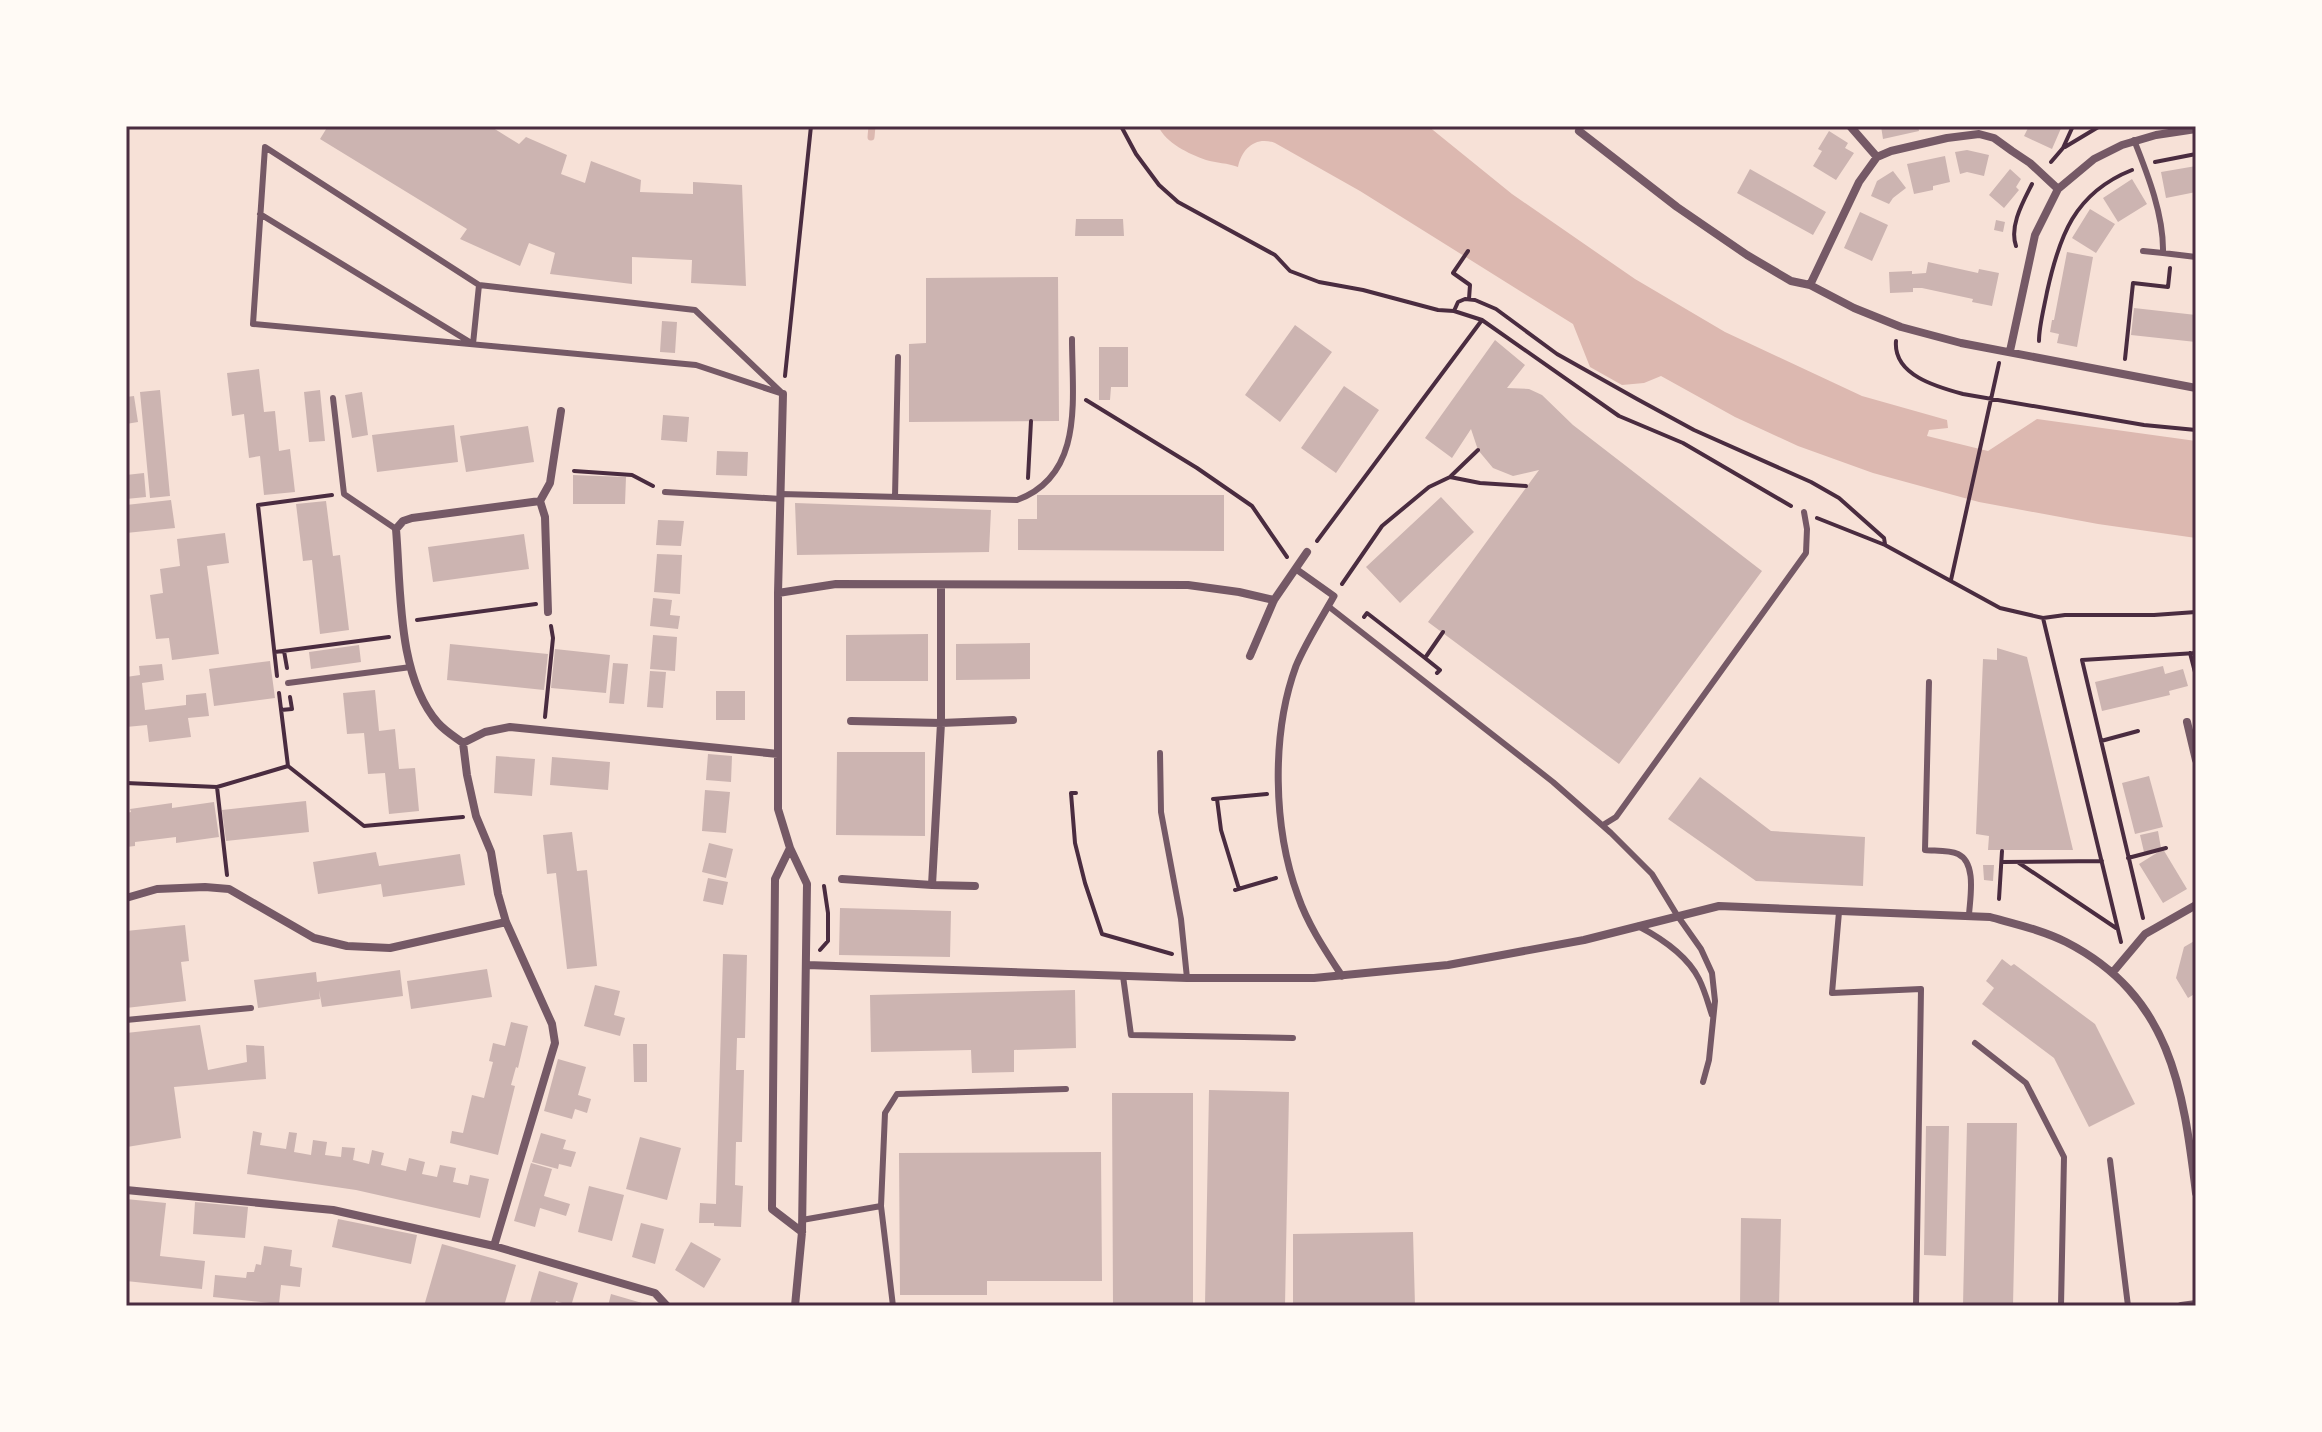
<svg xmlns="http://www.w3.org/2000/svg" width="2322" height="1432" viewBox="0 0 2322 1432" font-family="'PT Sans Narrow',sans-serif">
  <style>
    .water { fill: #dcb8b0 }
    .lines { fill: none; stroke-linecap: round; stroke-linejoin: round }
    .stream { stroke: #dcb8b0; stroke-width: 7 }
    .building { fill: #ccb4b1 }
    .path { stroke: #4a2c40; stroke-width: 4 }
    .service { stroke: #755966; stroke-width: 6 }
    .pedestrian { stroke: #755966; stroke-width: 7 }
    .minor { stroke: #755966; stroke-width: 8 }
    .neatline { fill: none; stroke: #4a2c40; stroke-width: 3 }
  </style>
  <rect width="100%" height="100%" fill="#f7e1d7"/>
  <path class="water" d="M1158,126H1428L1512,194L1635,279L1725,332L1862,396L1947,420L1948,428L1929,430L1927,436L1988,451L2037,419L2196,441V538L2098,524L1979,502L1873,473L1798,446L1735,417L1661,376L1644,383L1622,385L1590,367L1573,324L1360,191L1275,143C1256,136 1242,148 1238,167C1228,163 1216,163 1206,160C1189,154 1166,143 1158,126Z"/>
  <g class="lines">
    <path class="stream" d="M871,137L872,126"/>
  </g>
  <path class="building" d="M328,126H490L519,144L526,137L567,155L561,174L585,183L591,161L641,180L640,192L693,194V182L742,185L746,286L691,283L692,260L632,257V284L550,274L555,253L529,243L520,266L460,239L467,229L320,139Z
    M1881,126H1918L1919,131L1883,139Z
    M2029,126H2062L2052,149L2024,136Z
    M1829,131L1848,143L1845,148L1854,153L1836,180L1813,166L1822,151L1818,149Z
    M1967,150L1989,155L1984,176L1967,172L1960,174L1955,152Z
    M1945,156L1950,182L1933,186V190L1914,194L1907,164Z
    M2196,166V192L2166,198L2161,172Z
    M1750,169L1826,212L1813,235L1737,193Z
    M2010,169L2021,179L2016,187L2019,190L2004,208L1989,195Z
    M1893,171L1906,188L1893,198L1889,204L1871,196L1877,181Z
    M2132,179L2147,204L2118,222L2103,198Z
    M2090,209L2115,224L2096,253L2072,238Z
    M1860,212L1888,225L1872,261L1844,248Z
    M1076,219H1123L1124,236H1075Z
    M1996,220L2005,222L2003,232L1994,230Z
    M2067,252L2093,257L2077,347L2057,343L2059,334L2050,332L2052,320H2054Z
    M1928,262L1978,273L1979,269L1999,273L1992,306L1972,302L1973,299L1922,288H1913V292L1890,293L1889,272L1912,271V274L1926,273Z
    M1058,277L1059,421L909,422V344L926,343V278Z
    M2134,308L2196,315V342L2131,335Z
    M662,321L677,322L675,353L660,352Z
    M1295,325L1332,352L1280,422L1245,395Z
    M1495,340L1525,365L1507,388L1529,389L1542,395L1573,425L1762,571L1619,764L1428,622L1539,470L1513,476L1493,468L1478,450L1471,429L1452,458L1425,438Z
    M1099,347H1128V387H1111L1110,400H1099Z
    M259,369L264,412L275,411L279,451L290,449L295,492L264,495L260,456L249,458L244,414L232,416L227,373Z
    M1344,386L1379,410L1336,473L1301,448Z
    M160,390L170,496L150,498L140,392Z
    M320,390L325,441L309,442L304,392Z
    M362,392L368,435L352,438L345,395Z
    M134,396L138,422L126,424V397Z
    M663,415L689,417L687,442L661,440Z
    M454,425L458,462L377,472L372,435Z
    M528,426L534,462L466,472L460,436Z
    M717,451L748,452L747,476L716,475Z
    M144,473L146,497L126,499V475Z
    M573,475L626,477L625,504H573Z
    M1037,495H1224V551L1018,550V519H1037Z
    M1441,497L1474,532L1400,603L1366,567Z
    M171,500L175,528L126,533V505Z
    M326,501L333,556L340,555L349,630L320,634L312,560L303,561L296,504Z
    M795,503L991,510L989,552L797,555Z
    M658,520L684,521L681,546L656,545Z
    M225,533L229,563L207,566L219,654L172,660L169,638L156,639L150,595L163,593L160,569L180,566L177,539Z
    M524,534L529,569L433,582L428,547Z
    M657,554L682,555L680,594L654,592Z
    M653,598L672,600L670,615L680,616L678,629L650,626Z
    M928,634V681H846V635Z
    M653,635L677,637L675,671L650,669Z
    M1030,643V679L956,680V644Z
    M450,644L548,654L544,690L447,680Z
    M359,645L361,662L311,669L309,652Z
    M1997,648L2027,657L2073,850H1988L1989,836L1976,834L1983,659L1997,660Z
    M555,649L610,655L606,693L551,688Z
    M270,661L275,698L214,706L209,669Z
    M613,663L628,664L624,704L609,703Z
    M162,664L164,680L142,683L145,710L186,705V695L206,693L209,716L188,718L191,737L149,742L147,725L126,727V677L140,675L139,666Z
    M2163,666L2165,674L2183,669L2188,686L2169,691L2170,695L2102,711L2095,682Z
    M650,671L666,672L663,708L647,707Z
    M375,690L379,731L395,729L399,769L415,768L419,811L389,814L385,773L368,774L364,733L347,734L343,693Z
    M716,691H745V720H716Z
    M837,752H925V836L836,835Z
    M708,754L732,756L731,782L706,780Z
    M496,756L535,759L532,796L494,793Z
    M552,757L610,762L608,790L550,785Z
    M2149,776L2163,827L2135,834L2122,783Z
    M1700,777L1771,831L1865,837L1863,886L1756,881L1668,819Z
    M705,790L730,792L726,833L702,831Z
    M306,801L309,832L226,841L222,810Z
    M214,802L219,837L176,843V837L135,842V846L126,847V813L131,812L130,809L172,803V808Z
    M2158,831L2161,848L2144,852L2140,835Z
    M572,832L577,871L587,870L597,966L567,969L556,873L547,874L543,835Z
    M709,843L733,849L726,878L702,872Z
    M2163,849L2187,889L2163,903L2139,864Z
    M376,852L379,866L460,854L465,885L383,897L381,884L318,894L313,862Z
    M1983,865H1994L1993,881L1984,880Z
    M708,878L728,882L723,905L703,901Z
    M840,908L951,911L950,957L839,955Z
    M185,925L189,961L181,962L186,1001L126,1008V931Z
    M2196,940L2194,974L2196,993L2188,998L2176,978L2184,947Z
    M723,954L747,955L745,1038H737L736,1070H744L742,1142H736L735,1185L743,1186L741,1227L714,1226V1223H699L700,1203L716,1204Z
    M2002,959L2011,966L2014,964L2095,1024L2135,1104L2089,1127L2054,1058L1982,1004L1994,988L1986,981Z
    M487,969L492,997L411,1009L407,981Z
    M400,970L403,996L322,1007L319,990L320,999L258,1008L254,980L316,972L317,982Z
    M595,985L620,991L614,1015L625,1018L620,1036L584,1026Z
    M1075,990L1076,1048L1014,1050V1072L972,1073L971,1050L871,1052L870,995Z
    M511,1022L528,1026L518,1068L516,1067L511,1085L515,1086L498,1155L450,1143L452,1131L463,1133L472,1095L484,1098L493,1062L489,1061L493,1043L505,1046Z
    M200,1025L208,1070L247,1062L246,1045L264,1046L266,1079L174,1087L181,1138L127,1147L126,1033Z
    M633,1044H647V1082H634Z
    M558,1059L586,1067L578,1095L591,1099L587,1113L575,1109L572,1119L544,1111Z
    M1209,1090L1289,1092L1285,1306H1205Z
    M1112,1093H1193V1306H1113Z
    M1967,1123H2017L2013,1306H1963Z
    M1926,1126H1949L1946,1256L1924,1255Z
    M253,1131L262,1133L260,1145L286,1149L289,1132L297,1133L294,1152L311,1155L313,1140L327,1142L325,1155L341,1157L342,1147L355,1148L353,1160L369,1164L372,1150L384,1153L381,1165L406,1171L409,1158L425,1162L422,1174L437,1177L440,1165L456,1168L453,1182L468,1185L470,1175L489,1179L480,1218L356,1190L247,1174Z
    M541,1133L566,1140L563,1149L576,1152L571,1167L559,1164L558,1169L532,1162Z
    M640,1137L681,1148L667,1200L626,1189Z
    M1101,1152L1102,1281H987V1295H900L899,1153Z
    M531,1163L552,1169L544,1196L570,1204L566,1216L540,1208L535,1227L514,1221Z
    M589,1186L624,1195L612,1241L578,1232Z
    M126,1199L166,1203L160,1256L205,1261L202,1289L126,1281Z
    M195,1202L248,1207L245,1238L193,1234Z
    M1741,1218L1781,1219L1779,1306H1740Z
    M338,1219L417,1235L411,1264L332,1247Z
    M641,1223L664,1229L655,1264L632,1257Z
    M1413,1232L1415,1306H1293V1234Z
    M691,1242L721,1259L704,1288L675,1270Z
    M442,1244L516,1265L504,1306H424Z
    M264,1246L292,1250L290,1266L302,1268L300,1287L281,1285L279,1304L213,1297L215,1275L246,1278L247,1272H254L256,1264L261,1265Z
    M539,1271L578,1283L571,1306L556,1301L555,1306H529Z
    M611,1294L642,1303L641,1306H608Z"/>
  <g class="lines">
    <path class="path" d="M1121,126L1136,154L1159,185L1178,202L1275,255L1290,271L1319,282L1363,290L1438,310L1454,311L1482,320L1619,416L1683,443L1791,506
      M2065,147L2100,126
      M2051,162L2063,148L2073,126
      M2155,162L2196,154
      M2016,246C2009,226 2023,202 2032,184
      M1468,251L1453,273L1470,285L1469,299
      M1454,311L1458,302L1465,299L1475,300L1496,309L1557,354L1637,399L1694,430L1811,482L1839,498L1884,538L1885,544
      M1896,341C1893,375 1937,387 1963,394L2144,425L2196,430
      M2039,341C2039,326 2044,308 2047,292C2059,237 2074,193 2132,170
      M2125,359L2133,283L2168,287L2170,268
      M785,376L811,126
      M1086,400L1197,468L1252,506L1287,557
      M574,471L632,475L653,486
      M1451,476L1478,450
      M1028,478L1031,421
      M1817,518L1885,545L2000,608L2043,618L2065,615H2154L2196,612
      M1317,541L1482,320
      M1951,580L1999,363
      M1342,584L1382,526L1429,487L1450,477L1480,483L1526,486
      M1364,617L1367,613L1425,658L1443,632
      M2043,618L2121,942
      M417,620L536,604
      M284,651L287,668
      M275,652L389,637
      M2190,653L2196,676
      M1425,658L1440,670L1437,673
      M277,676L258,505L332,495
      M279,693L288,766
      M281,710L292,709L290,697
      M545,717L553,638L551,626
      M2101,741L2138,731
      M126,783L217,787L288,766L364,826L463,817
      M217,787L227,875
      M1076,793H1071L1075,843L1085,883L1102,934L1172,954
      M1213,799L1267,794
      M1217,799L1221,830L1239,889
      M2128,858L2166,848
      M2002,862L2102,861
      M2019,863L2116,928
      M1235,890L1276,878
      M1999,899L2002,851
      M2143,918L2082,660L2196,653
      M820,950L828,941V913L824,886"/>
    <path class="service" d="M2134,140C2148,175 2164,216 2163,253L2196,257
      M265,147L479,285L695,310L783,394L696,365L253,324Z
      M260,214L473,344L479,285
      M2143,251L2163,253
      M333,398L344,494L396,529
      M665,492L781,499
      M781,494L1017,500C1085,475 1072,398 1072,339
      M895,497L898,357
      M1328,606L1553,782L1611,833L1652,874L1677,915L1701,949L1712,973L1715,1001L1709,1060L1703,1082
      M1929,682L1925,850C1935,851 1949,850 1958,854C1977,863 1970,898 1969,915
      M288,683L411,667
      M1160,753L1161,812L1181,919L1187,978
      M1603,825L1616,817L1806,553L1807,529L1804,512
      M1839,912L1832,993L1921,989L1916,1306
      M1638,926C1661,938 1687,955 1699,979C1705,991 1708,1003 1712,1015
      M1123,976L1131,1035L1293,1038
      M126,1020L251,1008
      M1975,1043L2026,1083L2064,1157L2061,1306
      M2110,1160L2128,1306
      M881,1206L893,1306
      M802,1220L881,1206L885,1113L897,1094L1066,1089"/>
    <path class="pedestrian" d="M1296,569L1334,596C1321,619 1306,642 1296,666C1271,734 1273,828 1298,896C1308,925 1325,950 1342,976"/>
    <path class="minor" d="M1850,126L1877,157
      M1579,131L1677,207L1747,255L1791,281L1810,285L1854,308L1901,327L1961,343L2196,388
      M1810,285L1859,182L1877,157L1891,151L1947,138L1979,134L1994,138L2012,151L2030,163L2058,189
      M2010,351L2035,235L2058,189L2094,159L2122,145L2156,135L2196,129
      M783,394L778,593V809L790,848L807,884L802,1232L795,1306
      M540,501L550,483L561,411
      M778,593L836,584L1188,585L1239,592L1274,600
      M1250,656L1274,600L1307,552
      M851,721L941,723L1013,720
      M2187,722L2196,760
      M463,743L485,732L510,727L778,754
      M790,848L775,879L772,1209L802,1232
      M842,879L932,885L941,723V585
      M932,885L975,886
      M126,898L157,889L205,887L229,889L314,938L347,946L390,948L506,922
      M807,965L1187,978H1314L1448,965L1584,940L1719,906L1990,917C2015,924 2042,930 2066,942C2171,996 2183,1088 2196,1193
      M2113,972L2145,934L2196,905
      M126,1190L333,1210L494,1246L655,1293L667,1306
      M494,1246L555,1043L552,1024L506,922L498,894L491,852L476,816L467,775L463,743C455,737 445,731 438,723C397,676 401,589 396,529L403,521L412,518L540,501L545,517L548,612
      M2181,1306L2196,1304"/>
  </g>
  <rect width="2322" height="1432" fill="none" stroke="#fffaf5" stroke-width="256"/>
  <rect x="128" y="128" width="2066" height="1176" class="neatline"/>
</svg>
